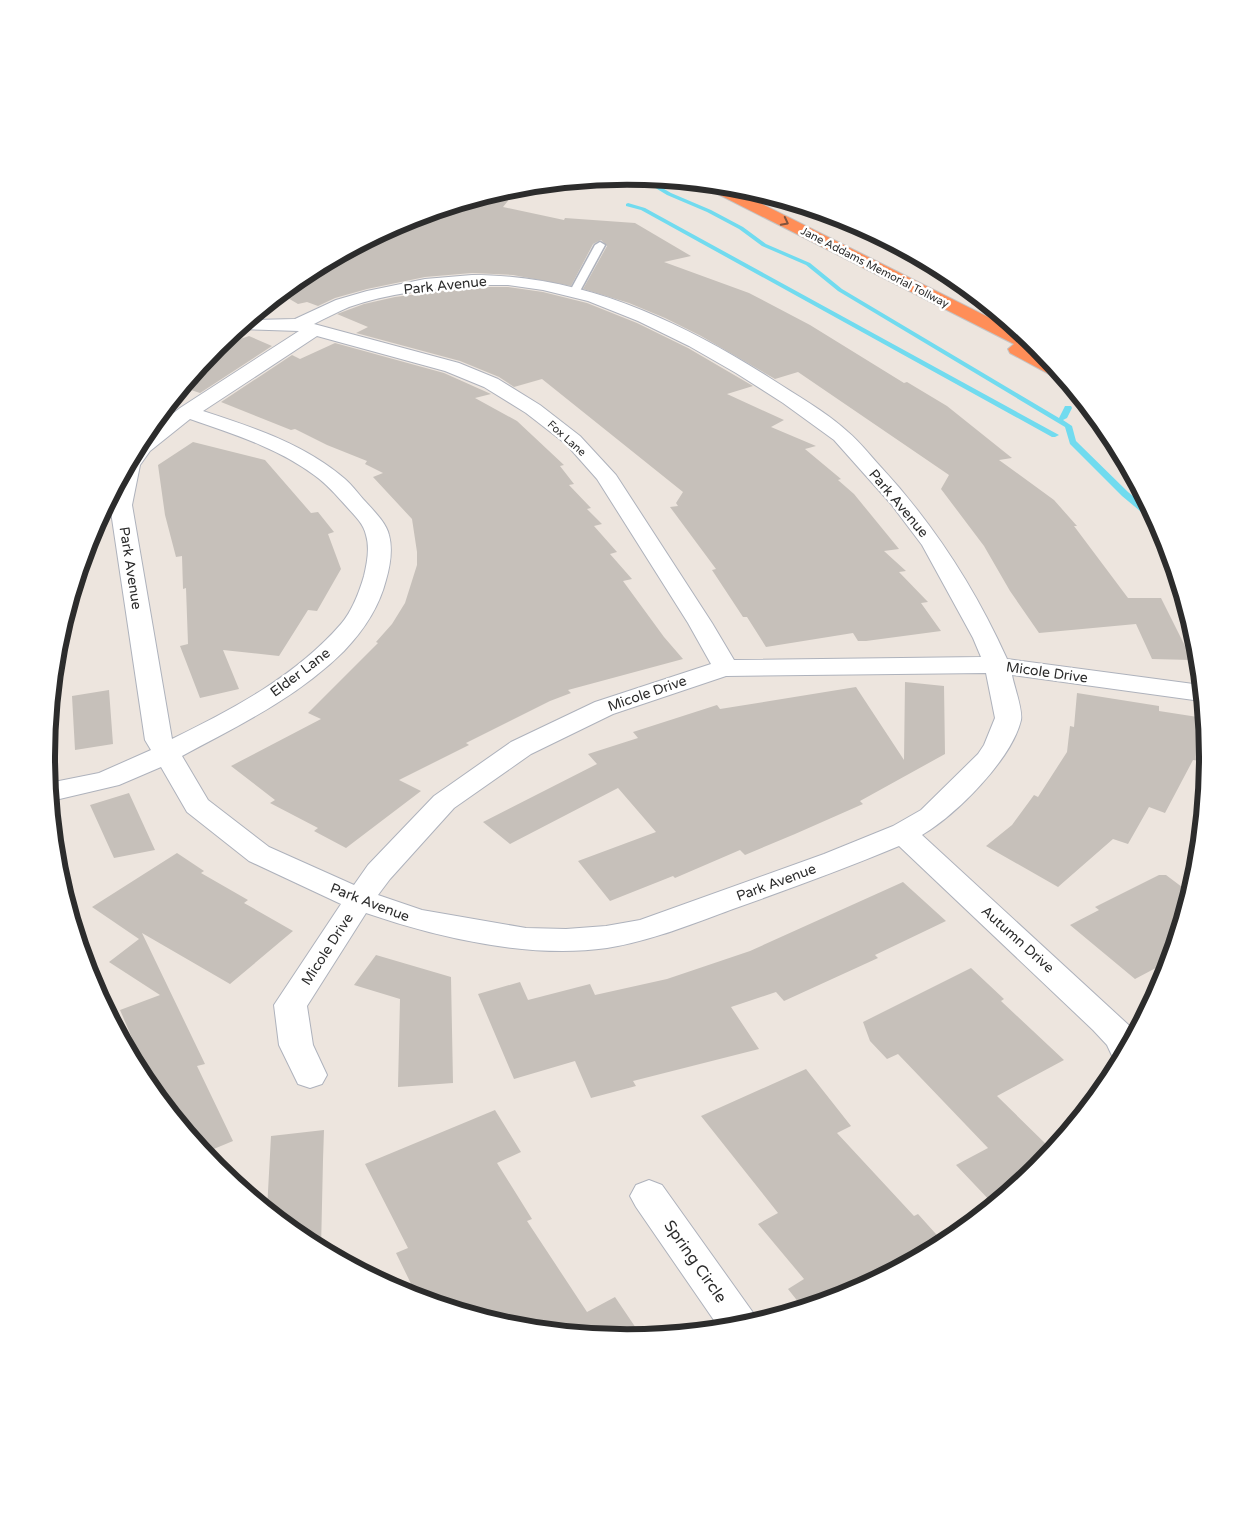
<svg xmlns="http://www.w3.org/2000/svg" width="1254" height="1515" viewBox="0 0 1254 1515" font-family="'Varela Round',sans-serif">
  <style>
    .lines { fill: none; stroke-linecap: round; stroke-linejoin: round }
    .stream { fill: #71dbef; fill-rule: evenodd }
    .building { fill: #c6c0ba }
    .service-casing { stroke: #aeb2bc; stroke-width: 3 }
    .minor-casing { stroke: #aeb2bc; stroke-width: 2 }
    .motorway-casing { stroke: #c4c4c4; stroke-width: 2 }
    .service { fill: #fff; fill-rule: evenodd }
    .minor { fill: #fff; fill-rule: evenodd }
    .motorway { fill: #ff8e58; fill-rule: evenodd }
    .oneway { stroke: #80533e }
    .labels { text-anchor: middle; stroke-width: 5; stroke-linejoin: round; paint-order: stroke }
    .far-street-label { font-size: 11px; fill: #2c2c2c; stroke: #fff }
    .street-label { font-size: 14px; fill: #2c2c2c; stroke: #fff }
    .near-street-label { font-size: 16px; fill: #2c2c2c; stroke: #fff }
    .rim { fill: none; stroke: #2c2c2c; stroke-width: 6 }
  </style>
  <rect width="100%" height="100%" fill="#ede5de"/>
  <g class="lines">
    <path class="stream" d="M639,178L647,179L671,193L711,210L743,227L766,244L810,263L842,289L1059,418L1065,406H1071L1072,408L1067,418L1063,420L1072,426L1076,441L1128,492L1151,511L1156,521H1152L1122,496L1070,444L1065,427L838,291L806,265L762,246L739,229L707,212L667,195Z
      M628,203L645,208L1059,435L1055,437H1052L641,210L626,206V204Z"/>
  </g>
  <path class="building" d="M519,187L503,207L564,220L565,218L635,223L691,256L664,262L749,293L810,325L904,383L907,382L947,406L1012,458L999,460L1054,500L1077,526H1074L1128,598H1161L1192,660L1152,659L1136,624L1039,633L1010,591L984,546L941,489L949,475L798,372L775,379L701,336L665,318L629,303L583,289L607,246L601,240L593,244L571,286L513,275L472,273L425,277L367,289L335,298L318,306L307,302L298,304L281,294L305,274L405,221Z
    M472,287H508L543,292L587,303L637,323L688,348L753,386L727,394L784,420L771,427L816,446L805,449L841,479L838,480L854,494L899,549L884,551L906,571L899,572L928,602L921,603L941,631L866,641H858L853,633L766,647L747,617H743L712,570L716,569L670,507L678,506L676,503L683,492L542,379L514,387L499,377L460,361L356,333L368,327L337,314L364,304L395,297Z
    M249,336L272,346L200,393L191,390V378L217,347Z
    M335,343L444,373L491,394L475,398L517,421L564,465L560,466L574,484L569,485L591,508L587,509L602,524L594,526L617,552L610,554L632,579L623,581L664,637L683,659L568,690L571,693L550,701L466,743L469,745L399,780L421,791L346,848L314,831L318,828L270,803L275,800L231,766L321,719L308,713L378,643L376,642L392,624L405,603L417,565V552L412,519L373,477L383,473L365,464L367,461L327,445L295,429L291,430L221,402L292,355L300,359Z
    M193,442L265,460L311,513L318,512L334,532L328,534L341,569L317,611L308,610L279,656L223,650L239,689L200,698L180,646L188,644L186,588L183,589L182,556L176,557L165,515L158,465Z
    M905,682L944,686L945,754L860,801L863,804L795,834L745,855L740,850L675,878L673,876L610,901L578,861L656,832L618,788L510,844L483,822L597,764L588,754L638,738L633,732L717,705L720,709L856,687L904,760Z
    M109,690L113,744L75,750L72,696Z
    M1077,693L1159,706V711L1204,718L1208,758L1207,762L1193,760L1165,813L1149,807L1128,844L1113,839L1058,887L986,846L1012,825L1034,795L1038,797L1067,752L1070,726L1074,727Z
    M129,793L155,850L114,858L90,805Z
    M177,853L204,871L201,873L248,900L244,903L293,931L230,984L142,933L205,1064L197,1066L233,1141L204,1153L157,1096L120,1010L160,995L109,962L139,939L92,907Z
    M1159,875H1166L1190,893L1169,961L1135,979L1070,925L1099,910L1095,907Z
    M903,882L946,921L875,955L878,958L784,1001L776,992L731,1007L759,1049L633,1081L636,1086L591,1098L575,1061L514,1079L478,994L520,982L528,1000L590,984L595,995L667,979L750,951Z
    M376,955L451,977L453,1083L398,1087L400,999L354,985Z
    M971,968L1004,999L1001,1001L1064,1060L997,1096L1052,1150L1037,1168L993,1204L956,1165L988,1148L898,1054L887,1059L870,1041L863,1022Z
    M806,1069L851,1126L837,1133L914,1216L918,1214L944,1243L849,1294L803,1308L788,1289L804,1279L758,1224L778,1213L701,1116Z
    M495,1110L521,1152L497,1163L532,1219L527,1221L587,1312L615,1297L642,1337L627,1338L513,1327L418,1298L396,1253L408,1248L365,1164Z
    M324,1130L323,1160L321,1249L304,1240L267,1210L271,1136Z"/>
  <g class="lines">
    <g class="service-casing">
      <path id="service" d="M600,242L605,245L580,291L575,294L571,293L570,291L595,245Z"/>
    </g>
    <g class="minor-casing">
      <path id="minor" d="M472,275C583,275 678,320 770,378C796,395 825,411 848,432C859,441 869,454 879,465C933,523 974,586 1007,659L1201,685V701L1012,675C1014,686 1023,710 1021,720C1012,759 956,815 922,835L1134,1030L1135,1033L1120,1062L1114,1060L1107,1045L1093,1030L899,846C844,869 789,889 733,909C692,924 651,941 607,948C530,959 439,938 366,913L307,1006L313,1045L327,1075L322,1084L310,1088L298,1084L279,1045L274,1005L341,904L249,861L187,812L161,767L119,785L51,801L49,783L99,773L151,750L145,740L110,505L113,494L143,437L180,408L299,331L238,329L250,320L295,319L336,300L367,291L425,279ZM472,285H508L543,290L588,301L638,321L689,346L736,373L783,403L834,440L891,504L922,545L973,638L981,657L734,660L712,623L616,475L580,436L540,405L498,379L459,363L314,324C326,318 337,312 349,307C388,293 431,289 472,285ZM317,336L445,371L484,387L526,413L566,444L597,479L688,623L711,664L595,702L511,742L434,796L368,865L354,885L269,847L208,800L182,756C238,726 298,697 344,651C363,631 379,608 386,580C390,566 393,550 389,535C386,522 372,509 363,499C357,492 352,485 345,479C305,444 252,427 203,411ZM190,419C233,434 278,448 314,475C327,484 337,496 347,507C354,515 364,524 366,535C370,548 367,563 364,576C359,593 352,611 341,624C296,676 233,709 172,739L132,505L140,465L150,451ZM986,673L995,718L984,745L978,754L921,810L893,826L824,854L640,920L606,926L566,929L526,928L422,910L378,895L390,879L454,808L531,754L613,714L726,676Z
        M649,1180L662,1185L759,1321L740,1327L720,1329L636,1207L630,1196L636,1185Z"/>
    </g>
    <g class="motorway-casing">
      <path id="motorway" d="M704,185L726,186L1022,334L1044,355H1042L1061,376L1051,375L1010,353L1008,349L1014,344L706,188Z"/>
    </g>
    <use href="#service" class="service"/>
    <use href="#minor" class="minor"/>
    <use href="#motorway" class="motorway"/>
  </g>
  <defs><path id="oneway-chevron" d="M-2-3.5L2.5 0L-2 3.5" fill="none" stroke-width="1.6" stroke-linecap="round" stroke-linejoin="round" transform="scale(1.25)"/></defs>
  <use class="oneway" href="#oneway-chevron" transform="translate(785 222) rotate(27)"/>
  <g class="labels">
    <g class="far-street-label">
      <text transform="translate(875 267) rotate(27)" y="4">Jane Addams Memorial Tollway</text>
      <text transform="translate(567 438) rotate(42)" y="4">Fox Lane</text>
    </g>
    <g class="street-label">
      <text transform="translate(445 285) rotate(-6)" y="5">Park Avenue</text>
      <text transform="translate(899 503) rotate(50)" y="5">Park Avenue</text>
      <text transform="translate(131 568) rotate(81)" y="5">Park Avenue</text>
      <text transform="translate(300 672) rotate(-37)" y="5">Elder Lane</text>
      <text transform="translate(1047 672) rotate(8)" y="5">Micole Drive</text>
      <text transform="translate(647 693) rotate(-19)" y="5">Micole Drive</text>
      <text transform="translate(776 882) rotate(-20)" y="5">Park Avenue</text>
      <text transform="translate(370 902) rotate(21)" y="5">Park Avenue</text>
      <text transform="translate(1018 939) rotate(42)" y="5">Autumn Drive</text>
      <text transform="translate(327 949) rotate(-57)" y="5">Micole Drive</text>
    </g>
    <g class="near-street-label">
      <text transform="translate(696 1261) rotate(55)" y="6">Spring Circle</text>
    </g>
  </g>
  <path d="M0 0H1254V1515H0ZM55 757a572 572 0 1 1 1144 0a572 572 0 1 1-1144 0Z" fill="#fff" fill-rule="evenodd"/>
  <path class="rim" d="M55 757a572 572 0 1 1 1144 0a572 572 0 1 1-1144 0Z"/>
</svg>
